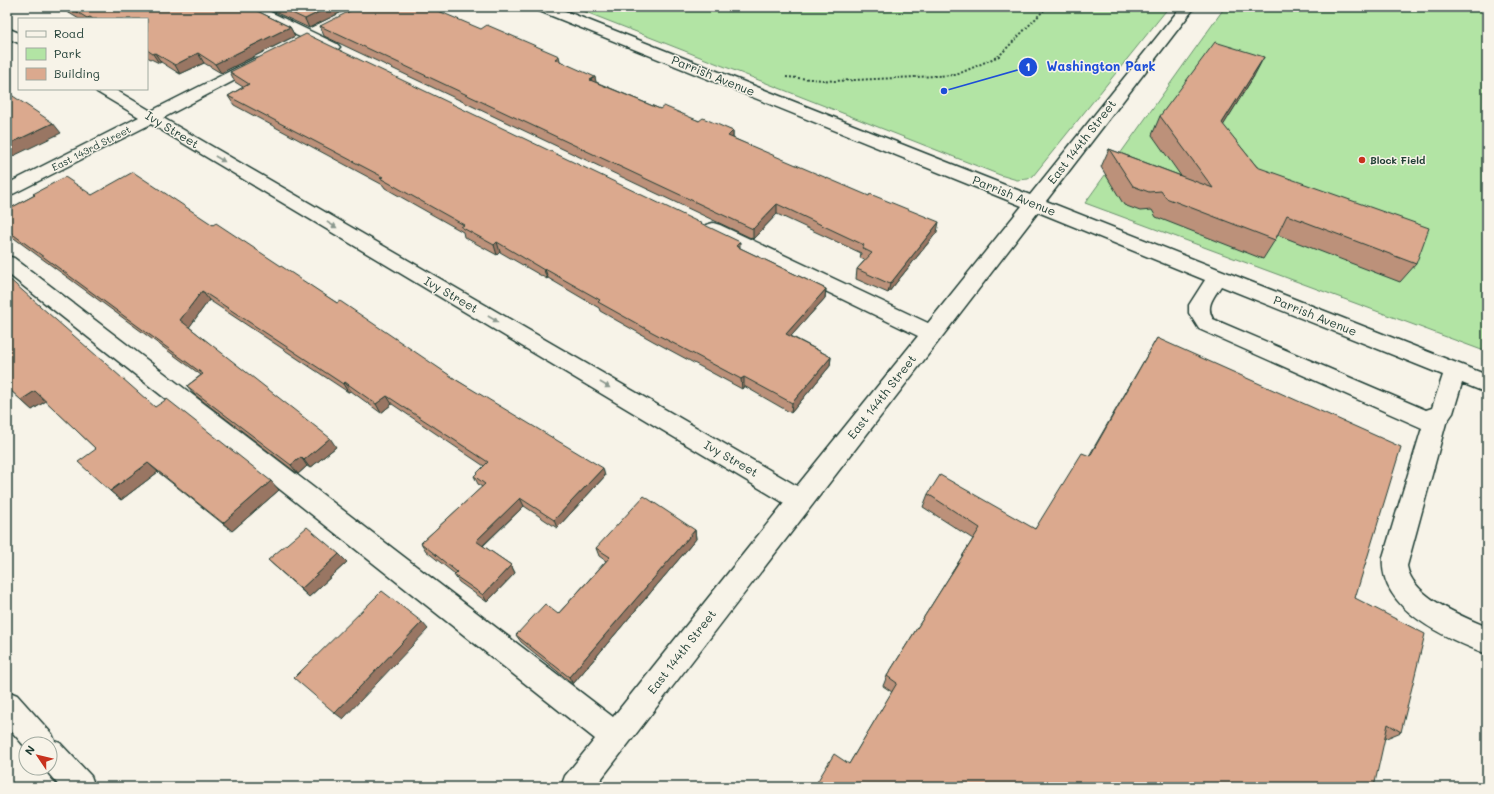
<svg xmlns="http://www.w3.org/2000/svg" width="1494" height="794" viewBox="0 0 1494 794" font-family="Mali,sans-serif">
  <style>
    .green { fill: #b2e4a4; stroke: #68906c }
    .lines { fill: none; stroke-linecap: round; stroke-linejoin: round }
    .minor-casing { stroke: #1f3d34; stroke-width: 3 }
    .path { stroke: #1f3d34; stroke-width: 2; stroke-dasharray: 2 2; stroke-linecap: butt }
    .minor { fill: #f7f3e8; fill-rule: evenodd }
    .wall { fill: #bc917a; stroke: #1f3d34 }
    .shaded-wall { fill: #997663; stroke: #1f3d34 }
    .building { fill: #dba98e; stroke: #1f3d34 }
    .oneway { fill: #8b988e }
    .poi-dot { fill: #c8321e; stroke: #f7f3e8; stroke-width: 1.5 }
    .labels { text-anchor: middle; stroke-width: 3; stroke-linejoin: round; paint-order: stroke }
    .far-street-label { font-size: 10px; fill: #1f3d34; stroke: #f7f3e8 }
    .far-poi-label { font-size: 10px; font-weight: bold; fill: #1f3d34; stroke: #f7f3e8; text-anchor: start }
    .street-label { font-size: 12px; fill: #1f3d34; stroke: #f7f3e8 }
    .leader { fill: none; stroke: #1d4ed8; stroke-width: 1.5 }
    .callout-dot { fill: #1d4ed8; stroke: #f7f3e8; stroke-width: 1.5 }
    .mark-label { font-size: 12px; text-anchor: middle; font-weight: bold; fill: #fff }
    .callout-label { font-size: 13px; text-anchor: middle; font-weight: bold; fill: #1d4ed8; stroke: #f7f3e8; stroke-width: 3; stroke-linejoin: round; paint-order: stroke }
  </style>
  <rect width="100%" height="100%" fill="#f7f3e8"/>
  <filter id="ink" filterUnits="userSpaceOnUse"><feTurbulence type="fractalNoise" baseFrequency=".025" numOctaves="2"/><feDisplacementMap in="SourceGraphic" scale="8" xChannelSelector="R" yChannelSelector="G"/><feConvolveMatrix kernelMatrix="1 2 1 2 8 2 1 2 1" color-interpolation-filters="sRGB"/></filter>
  <g filter="url(#ink)">
    <path class="green" d="M573,7H1169L1033,176L1028,179L1017,180L1000,175Z
      M1225,7H1487V352L1085,203Z"/>
    <g class="lines">
      <g class="minor-casing">
        <path id="minor" d="M242,7H260L337,44L340,47L337,50H327L244,10Z
          M535,7H555L1030,195L1181,7H1195L1046,201L1487,375V393L1462,383L1453,413L1446,423L1407,566C1412,597 1462,616 1487,627V654C1447,638 1378,610 1383,557L1422,428L1199,329L1189,313V305L1205,280L1038,212L595,787H561L565,776L595,739L7,273V256L14,258L613,717L784,503L151,124L7,197V184L139,117L97,92L95,89H114L151,111L254,59H264L267,62L264,65L163,118L797,486L918,336L706,233L704,229L706,225L713,223L720,225L928,323L1022,206L537,10ZM1221,286L1443,375L1432,408L1426,410L1213,319C1205,306 1214,297 1221,286Z
          M7,28L19,33V43L7,38Z
          M7,691L17,695L52,734L55,741L60,743L91,776L95,787H60L44,768H50V744H26V748L7,726Z"/>
      </g>
      <path class="path" d="M786,77L835,81L956,75L999,56L1047,7"/>
      <use href="#minor" class="minor"/>
    </g>
    <path class="wall" d="M59,7H249L290,27L295,36L221,73L204,63L180,74L161,62L159,63L147,57V19H79Z
      M264,7H352L309,28Z
      M320,26L560,61L596,82L660,109L733,131V138L937,232L888,293L856,279L857,269L865,260L860,258L861,253L777,214L753,239L324,36Z
      M230,72L740,248L826,289L825,298L791,336L831,357L830,366L791,413L744,386L742,389L653,341L600,311L599,308L548,278L547,279L500,252L497,255L464,237L463,232L385,188L383,185L234,105L228,96L243,87L235,82Z
      M1254,76L1223,125L1257,167L1416,264L1400,282L1278,235L1275,240L1263,259L1156,217L1152,210L1140,211L1124,205L1101,167L1109,149L1181,176L1152,135L1160,116Z
      M33,194L92,195L213,225L337,303L605,476L557,528L524,506L483,546L511,565L515,573L487,602L459,582L454,575L455,574L426,551L421,543L482,487L478,484L474,476L484,466L392,404L381,413L351,391L348,392L209,300L189,327L336,447L310,468L307,466L298,474L195,395L187,386L201,375L7,233V210L35,195Z
      M1157,338L1355,598L1401,732L1384,739L849,764L892,692L883,686L887,676L973,539L923,507L928,494L1035,529L1089,456Z
      M7,387L155,407L279,490L232,531L158,472L121,500L110,491L96,449L46,401L32,410Z
      M695,530L696,539L573,684L521,642L516,635L558,614L606,561L599,556L596,548Z
      M339,554L347,562L309,597L268,560Z"/>
    <path class="shaded-wall" d="M329,7H352L309,28L305,19Z
      M290,27L295,36L221,73L215,64Z
      M155,53L161,62L159,63L153,54Z
      M198,53L204,63L180,74L175,65Z
      M559,56L561,65L555,59Z
      M1264,57L1254,76L1213,142L1222,123Z
      M595,77L597,86L590,80Z
      M53,123L61,133L7,159V145Z
      M733,131V141L728,136Z
      M777,204V214L753,239V229Z
      M939,222L937,232L888,293L890,284Z
      M497,242L500,252L497,255L494,245Z
      M740,242V252L736,246Z
      M545,269L548,278L547,279L544,270Z
      M826,289L825,298L785,343L786,334Z
      M202,291L209,300L188,329L180,320Z
      M831,357L830,366L791,413L792,403Z
      M744,377V386L742,389L741,379Z
      M345,382L351,391L348,392L343,384Z
      M35,391L46,401L32,410L21,400Z
      M387,396L392,404L381,413L376,404Z
      M330,438L336,447L310,468L304,460Z
      M301,457L307,466L298,474L291,465Z
      M148,463L158,472L121,500L110,491Z
      M603,468L605,476L557,528L554,520Z
      M271,481L279,490L232,531L223,523Z
      M520,498L524,506L480,548L476,541Z
      M695,530L696,539L573,684L569,677Z
      M339,554L347,562L309,597L301,589Z
      M511,565L515,573L487,602L483,595Z
      M422,622L428,629L343,719L335,713Z"/>
    <path class="building" d="M69,7H249L290,27L215,64L198,53L175,65L155,53L153,54L147,50V19H93L90,17L87,18Z
      M279,7H329L305,19Z
      M358,7H429L481,29L487,25L559,56L555,59L595,77L590,80L660,109L664,106L699,121L703,118L733,131L728,136L869,196L870,194L939,222L890,284L857,269L872,253L862,248L864,245L777,204L753,229L320,26Z
      M306,34L740,242L736,246L826,289L786,334L831,357L792,403L744,377L741,379L652,332L598,302L600,300L545,269L544,270L497,242L494,245L461,227L464,225L380,178L383,177L228,96L249,84L230,72Z
      M1215,42L1264,57L1222,123L1257,167L1429,228L1416,264L1287,215L1275,240L1166,198L1161,191L1149,192L1133,186L1109,149L1213,188L1160,116Z
      M7,92L53,123L7,145Z
      M133,172L213,225L216,223L337,303L340,301L458,381L603,468L554,520L520,498L476,541L511,565L483,595L454,575L457,572L421,543L485,484L474,476L488,462L387,396L376,404L345,382L343,384L202,291L180,320L330,438L304,460L301,457L291,465L187,386L203,374L7,230V210L35,195L33,194L65,177L92,195Z
      M7,277L155,407L167,399L271,481L223,523L148,463L110,491L78,462L96,449L35,391L21,400L7,387Z
      M1157,338L1401,447L1355,598L1425,634L1401,732L1388,724L1374,787H814L834,754L849,764L897,683L887,676L980,528L928,494L940,475L1035,529L1082,453L1090,456Z
      M644,496L695,530L569,677L516,635L545,604L558,614L610,557L596,548Z
      M307,527L339,554L301,589L268,560Z
      M382,591L422,622L335,713L294,678Z"/>
    <defs><path id="oneway-solid" d="M-6-.8H1V-3.2L6.5 0L1 3.2V.8H-6Z"/></defs>
    <g class="oneway">
      <use href="#oneway-solid" transform="translate(220 159) rotate(30)"/>
      <use href="#oneway-solid" transform="translate(332 225) rotate(30)"/>
      <use href="#oneway-solid" transform="translate(493 319) rotate(30)"/>
      <use href="#oneway-solid" transform="translate(605 385) rotate(30)"/>
    </g>
  </g>
  <circle class="poi-dot" cx="1362" cy="160" r="4"/>
  <g class="labels">
    <g class="far-street-label">
      <text transform="translate(91 148) rotate(-27)" y="4">East 143rd Street</text>
    </g>
    <g class="far-poi-label">
      <text x="1370" y="164">Block Field</text>
    </g>
    <g class="street-label">
      <text transform="translate(713 76) rotate(22)" y="4">Parrish Avenue</text>
      <text transform="translate(172 130) rotate(31)" y="4">Ivy Street</text>
      <text transform="translate(1082 142) rotate(-52)" y="4">East 144th Street</text>
      <text transform="translate(1014 196) rotate(22)" y="4">Parrish Avenue</text>
      <text transform="translate(451 295) rotate(30)" y="4">Ivy Street</text>
      <text transform="translate(1315 316) rotate(22)" y="4">Parrish Avenue</text>
      <text transform="translate(882 397) rotate(-52)" y="4">East 144th Street</text>
      <text transform="translate(731 459) rotate(30)" y="4">Ivy Street</text>
      <text transform="translate(682 652) rotate(-52)" y="4">East 144th Street</text>
    </g>
  </g>
  <path class="leader" d="M944 91L1028 67"/>
  <g class="callout-dot">
    <circle cx="944" cy="91" r="4"/>
    <circle cx="1028" cy="67" r="10"/>
  </g>
  <g class="mark-label">
    <text x="1028" y="71">1</text>
  </g>
  <g class="callout-label">
    <text x="1101" y="71">Washington Park</text>
  </g>
  <rect width="1494" height="794" fill="none" stroke="#f7f3e8" stroke-width="24"/>
  <rect x="12" y="12" width="1470" height="770" fill="none" stroke="#1f3d34" stroke-width="1.5" filter="url(#ink)"/>
  <rect x="18" y="18" width="130" height="72" fill="#f7f3e8" stroke="#a1aaa0"/>
  <rect x="26" y="31" width="20" height="6" fill="#f7f3e8" stroke="#a1aaa0"/>
  <text x="54" y="38" font-size="12" fill="#1f3d34">Road</text>
  <rect x="26" y="48" width="20" height="12" fill="#b2e4a4" stroke="#a1aaa0"/>
  <text x="54" y="58" font-size="12" fill="#1f3d34">Park</text>
  <rect x="26" y="68" width="20" height="12" fill="#dba98e" stroke="#a1aaa0"/>
  <text x="54" y="78" font-size="12" fill="#1f3d34">Building</text>
  <g transform="translate(38 756) rotate(305)"><circle r="19" fill="#f7f3e8" stroke="#a1aaa0"/>
  <path d="M0-3L7 15L0 10L-7 15Z" fill="#c8321e"/>
  <text y="-6" font-size="11" font-weight="bold" text-anchor="middle" fill="#1f3d34">N</text>
  </g>
</svg>
